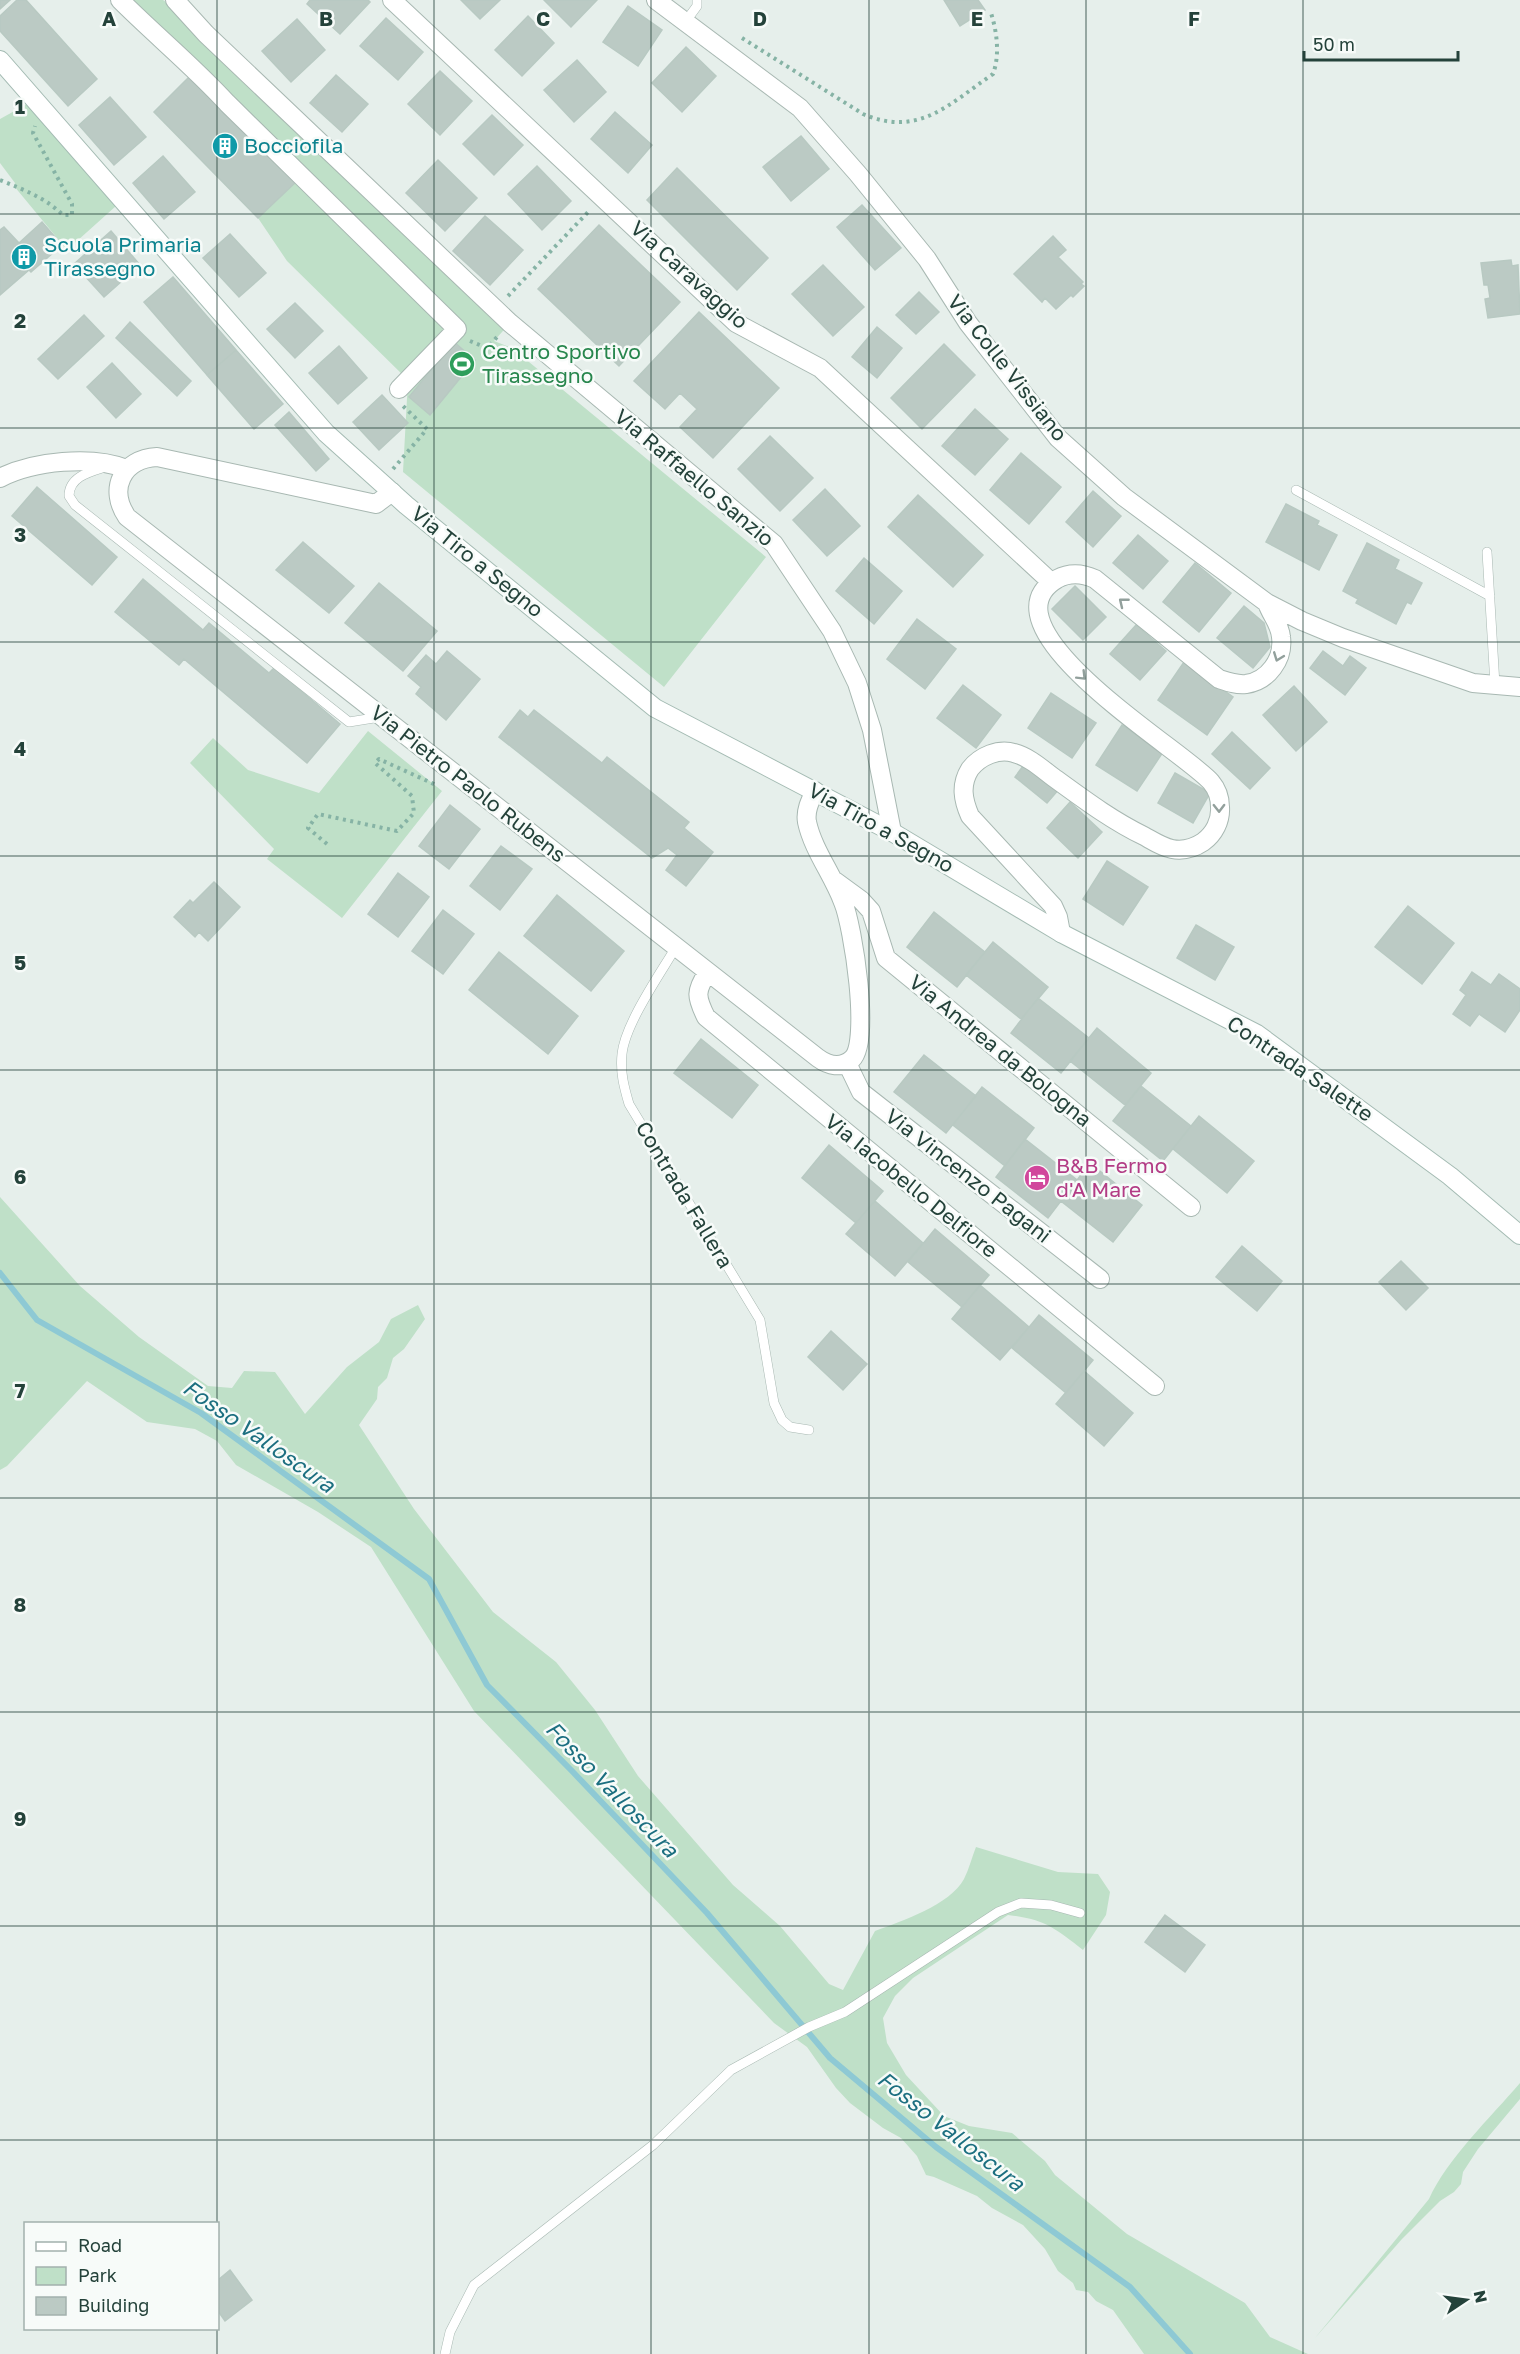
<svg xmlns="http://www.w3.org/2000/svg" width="1520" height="2354" viewBox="0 0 1520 2354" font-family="'Golos Text',sans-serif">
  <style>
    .green { fill: #bfe0c8 }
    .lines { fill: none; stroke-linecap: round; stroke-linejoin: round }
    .stream { stroke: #8ec9d4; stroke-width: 6 }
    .building { fill: #bbcac4; stroke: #b8c9c2; stroke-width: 1.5 }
    .service-casing { stroke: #a8b8b2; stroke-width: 10 }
    .minor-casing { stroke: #a8b8b2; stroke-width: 20 }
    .secondary-casing { stroke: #a4bbb3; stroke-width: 20 }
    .path { stroke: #86b3a5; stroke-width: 4; stroke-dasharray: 3 4.5; stroke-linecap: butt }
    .service { stroke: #fff; stroke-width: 9 }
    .minor { stroke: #fff; stroke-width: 18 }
    .secondary { stroke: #fff; stroke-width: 18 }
    .oneway { stroke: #92a09c }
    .grid { fill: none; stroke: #24423a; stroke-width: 1.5; stroke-opacity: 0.55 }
    .labels { text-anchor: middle; stroke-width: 5; stroke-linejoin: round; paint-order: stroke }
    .culture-label { font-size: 21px; fill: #0d838f; stroke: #f7fbf9; text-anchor: start }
    .street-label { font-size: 21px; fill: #24423a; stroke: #f7fbf9 }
    .leisure-label { font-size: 21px; fill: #27864d; stroke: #f7fbf9; text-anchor: start }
    .hotel-label { font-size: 21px; fill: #b23c85; stroke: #f7fbf9; text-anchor: start }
    .water-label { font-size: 22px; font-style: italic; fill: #1c6f80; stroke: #f7fbf9 }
    .grid-label { font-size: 20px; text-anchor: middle; font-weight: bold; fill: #24423a; stroke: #f7fbf9; stroke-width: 5; stroke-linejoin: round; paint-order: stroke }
  </style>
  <rect width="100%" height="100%" fill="#e6efeb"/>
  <path class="green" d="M127,0H163L191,19L510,323L494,341L512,348L766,557L664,687L403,472L408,380L287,261L258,218L154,112L196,70Z
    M27,104L116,206L67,250L14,186L15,183L0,163V119Z
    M368,731L442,791L342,918L267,859L274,849L190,763L213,738L248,770L319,793Z
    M0,1197L80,1286L139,1337L208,1386L232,1388L244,1371L275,1372L305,1414L347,1367L379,1342L391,1319L418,1305L425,1319L404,1349L393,1358L387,1378L378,1387L377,1399L359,1425L414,1509L493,1612L556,1662L595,1710L638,1776L733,1885L780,1926L829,1984L843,1990L875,1931C902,1921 950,1905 964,1879C969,1869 972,1857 976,1847L1058,1872L1098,1874L1110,1892L1106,1915L1083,1950C1055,1928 1044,1919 1008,1915L913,1978L895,1996L883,2018L887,2043L906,2075L944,2116L969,2126L1012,2133L1045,2161L1055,2175L1127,2234L1245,2303L1270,2337L1308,2354H1144L1113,2310L1096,2301L1088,2292L1076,2290L1073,2283L1058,2271L1045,2249L1023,2225L992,2208L977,2196L934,2177L926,2175L917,2156L901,2138L883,2128L850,2103L836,2088L807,2047L774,2023L474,1711L371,1547L318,1512L236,1465L217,1441L195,1429L147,1422L87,1381L7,1466L0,1470Z
    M1520,2083V2099L1478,2149L1463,2172L1461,2184L1454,2192L1440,2201L1402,2239L1315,2338L1429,2199C1447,2159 1491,2117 1520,2083Z"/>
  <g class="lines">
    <path class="stream" d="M0,1273L37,1320L201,1413L429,1579L487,1685L572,1771L707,1913L830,2058L936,2147L1130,2287L1190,2354"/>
  </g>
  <path class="building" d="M0,0H10L0,9Z
    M17,0H26L97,79L68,106L0,31V16Z
    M310,0H368L370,2L340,34L307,4Z
    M461,0H500L480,19Z
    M544,0H597L571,27Z
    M944,0H978L985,10L960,26Z
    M628,6L662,30L638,66L603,42Z
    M528,16L554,43L522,76L495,50Z
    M386,18L423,52L398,80L360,46Z
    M297,19L325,50L291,82L262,51Z
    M686,47L716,76L682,112L652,83Z
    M577,60L606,92L574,122L544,90Z
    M196,70L298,180L258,218L154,112Z
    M440,71L472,101L440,135L408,104Z
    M336,75L368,104L342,132L310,103Z
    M110,97L146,137L114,165L79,125Z
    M615,112L652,145L628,173L591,139Z
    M492,115L523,145L494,175L463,144Z
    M801,136L829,169L791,201L763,167Z
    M163,156L195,192L164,219L133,183Z
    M438,160L477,198L445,231L406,193Z
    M537,166L571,201L542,230L508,194Z
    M677,168L768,258L737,290L647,200Z
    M862,205L901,248L875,270L837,227Z
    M485,216L523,250L490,285L453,251Z
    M42,222L62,245L31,272L29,270L0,295V230L4,227L19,243Z
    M599,225L680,302L619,366L538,289Z
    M111,231L140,265L104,297L74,264Z
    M230,234L266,273L239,297L203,258Z
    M1053,236L1066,250L1058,257L1083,282L1081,284L1084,286L1073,297L1071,295L1056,309L1045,298L1042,302L1014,274Z
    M1511,260L1512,266L1518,265L1520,314L1488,318L1485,299L1490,298L1488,285H1484L1481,263Z
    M823,265L864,307L833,336L792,294Z
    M173,277L236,350L207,375L144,302Z
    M919,292L939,312L916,334L896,315Z
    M295,303L323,331L295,358L267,329Z
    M699,312L779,388L713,458L680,427L697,409L680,393L665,409L634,381Z
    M84,315L104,336L58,379L38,359Z
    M130,322L191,381L177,396L116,338Z
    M877,327L902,348L877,378L852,357Z
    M454,342L475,360L430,415L409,397Z
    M944,344L975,375L922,429L891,398Z
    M339,346L367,378L338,404L309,373Z
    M236,350L283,404L254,429L207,375Z
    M112,363L141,394L116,418L87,387Z
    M382,395L408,423L379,450L353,422Z
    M975,409L1008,439L975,475L942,446Z
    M289,412L329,459L316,471L275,425Z
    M770,436L813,478L780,511L738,469Z
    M1021,453L1061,487L1029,524L990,490Z
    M37,487L117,557L92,585L12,516Z
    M825,489L860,526L827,556L793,520Z
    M1093,491L1121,516L1093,547L1066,522Z
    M918,495L983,555L953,587L888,527Z
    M1286,504L1319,521L1317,525L1337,535L1319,570L1266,542Z
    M1138,535L1168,561L1143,589L1113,563Z
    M303,542L354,586L329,613L276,570Z
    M1367,543L1399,560L1395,569L1422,583L1411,604L1407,602L1396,624L1356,603L1358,599L1343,591Z
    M864,558L902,591L874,624L836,591Z
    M1195,563L1231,593L1199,632L1163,602Z
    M143,579L203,630L209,623L269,673L274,668L340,724L307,763L184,659L179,665L115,612Z
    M379,583L437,631L403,671L345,623Z
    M1075,586L1106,617L1083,640L1052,609Z
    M1244,606L1264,623L1270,647L1253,668L1217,638Z
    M917,619L956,649L925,689L887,659Z
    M1136,625L1166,651L1140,680L1110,654Z
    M447,651L480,679L446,720L416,694L421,687L408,676L426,655L436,664Z
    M1323,651L1343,666L1350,656L1366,668L1345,695L1310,668Z
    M1184,662L1233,697L1207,735L1158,700Z
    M963,685L1001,715L976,748L937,718Z
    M1294,686L1327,722L1296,751L1263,715Z
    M1051,693L1096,723L1072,758L1028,728Z
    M520,710L528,717L534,710L602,763L607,757L689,822L684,828L713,852L686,886L666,870L677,855L668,848L652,858L499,737Z
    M1122,725L1163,752L1137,791L1096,765Z
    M1232,732L1270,768L1250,789L1212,754Z
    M1026,762L1059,789L1047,803L1015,777Z
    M1175,773L1210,793L1193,823L1158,803Z
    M1070,802L1102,832L1078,858L1047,828Z
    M450,805L480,829L449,869L419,846Z
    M501,846L532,869L500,910L470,886Z
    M1107,861L1148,887L1123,925L1083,899Z
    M398,873L429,897L398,937L368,914Z
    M214,882L240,907L208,941L199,932L195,937L174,917L190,900L193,903Z
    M557,895L624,951L591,991L524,936Z
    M1408,906L1454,943L1422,984L1375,947Z
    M443,910L474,934L443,974L412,951Z
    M934,912L985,952L957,987L907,947Z
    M1196,925L1234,947L1215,980L1177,958Z
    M993,942L1048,987L1021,1019L966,975Z
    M499,952L578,1016L548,1054L469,990Z
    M1472,972L1491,985L1499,974L1520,989V1010L1505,1032L1479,1014L1470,1026L1453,1014L1466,995L1460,990Z
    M1038,998L1089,1038L1061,1073L1011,1033Z
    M1097,1028L1151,1073L1125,1105L1070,1061Z
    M701,1039L758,1085L732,1118L674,1073Z
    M924,1055L976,1096L946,1133L894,1092Z
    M1141,1086L1191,1126L1163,1161L1113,1121Z
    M982,1087L1034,1128L1005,1166L953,1125Z
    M1199,1116L1254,1161L1227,1193L1173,1149Z
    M1025,1139L1077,1180L1048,1218L996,1177Z
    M829,1145L883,1191L856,1223L802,1178Z
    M1090,1163L1142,1205L1113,1242L1061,1201Z
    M875,1201L923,1243L895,1276L846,1234Z
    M935,1229L989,1275L962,1307L908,1262Z
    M1242,1246L1282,1281L1257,1311L1216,1277Z
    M1401,1261L1428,1288L1406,1310L1379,1282Z
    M980,1285L1029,1327L1000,1360L952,1319Z
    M1039,1315L1093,1360L1066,1393L1012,1348Z
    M831,1331L867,1364L843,1390L808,1357Z
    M1084,1371L1133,1413L1104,1446L1056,1404Z
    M1165,1915L1205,1945L1185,1972L1145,1942Z
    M230,2270L252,2300L225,2321L218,2311V2280Z"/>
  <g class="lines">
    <g class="service-casing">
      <path id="service" d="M686,21L697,6V0
        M105,467C89,472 69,477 69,496L75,505L349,722L380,717
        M1296,490L1490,596
        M1487,552L1495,685
        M676,947C660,974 625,1024 622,1054C620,1072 624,1087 629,1104L760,1320L774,1403L782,1420L790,1427L809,1430
        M445,2354L450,2332L474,2285L653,2145L731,2070L809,2027L845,2012L998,1912L1021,1903L1051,1905L1080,1913"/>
    </g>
    <g class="minor-casing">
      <path id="minor" d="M120,0C155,35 193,66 227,103L457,329L399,389
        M175,0L206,34L510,323L774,544L832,631L857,683L872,730L892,832
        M392,0L736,323L820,368L1051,582
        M656,0L800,108L858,174L927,259L968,323L1058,438L1124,497L1267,603L1302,621L1343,638L1473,683L1520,687
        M0,478C33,461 92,455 127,469
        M392,492L376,504L157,457C122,459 108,489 127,517L818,1058C829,1066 841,1069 852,1059C871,1042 853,926 843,902C833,875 813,850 807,822C805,811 810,801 815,791
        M835,881L861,900L871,911L886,958L1191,1207
        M1061,933L1058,917L1053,906L970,816C963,800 960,785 970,769C980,756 999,748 1014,753C1029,757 1041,768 1053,777C1082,798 1111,820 1144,836C1153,841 1162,847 1172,849C1183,851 1194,848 1203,842C1214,834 1221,821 1220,807C1220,799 1217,789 1211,782C1187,753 975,627 1057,579C1070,572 1082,573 1095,579L1219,679C1228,682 1236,685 1246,684C1268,681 1284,659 1281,637C1280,624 1271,615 1267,603
        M708,972C695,991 696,997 706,1017L1155,1386
        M847,1063L861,1092L1100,1279"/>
    </g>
    <g class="secondary-casing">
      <path id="secondary" d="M0,60L326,433L406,505L655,708L892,832L1061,933L1257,1034L1450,1176L1520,1235"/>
    </g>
    <path class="path" d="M742,38L863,114C919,138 949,104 993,74C1000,55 997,32 991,13
      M0,180C24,190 44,197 63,215H72V204L33,133L35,126
      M508,296L590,210
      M470,341L487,348L498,336
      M393,469L427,429L403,406
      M327,844L308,828L318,814L397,831L414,813L412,796L375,763L379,759L436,785"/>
    <use href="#service" class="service"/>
    <use href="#minor" class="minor"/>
    <use href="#secondary" class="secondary"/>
  </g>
  <defs><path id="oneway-chevron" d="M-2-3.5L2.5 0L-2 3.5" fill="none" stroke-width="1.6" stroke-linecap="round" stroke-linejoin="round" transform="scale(1.5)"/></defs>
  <g class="oneway">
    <use href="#oneway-chevron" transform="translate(1123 602) rotate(-141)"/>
    <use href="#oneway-chevron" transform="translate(1278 657) rotate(111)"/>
    <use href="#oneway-chevron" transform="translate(1082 676) rotate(45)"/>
    <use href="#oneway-chevron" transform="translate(1219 808) rotate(89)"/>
  </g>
  <path class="grid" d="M217,0V2224M434,0V2354M651,0V2354M869,0V2354M1086,0V2354M1303,0V2354M0,214H1520M0,428H1520M0,642H1520M0,856H1520M0,1070H1520M0,1284H1520M0,1498H1520M0,1712H1520M0,1926H1520M0,2140H1520M217,2328V2354"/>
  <defs>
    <g id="building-disc" transform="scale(1.35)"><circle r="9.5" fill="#0f9aa8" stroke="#f7fbf9"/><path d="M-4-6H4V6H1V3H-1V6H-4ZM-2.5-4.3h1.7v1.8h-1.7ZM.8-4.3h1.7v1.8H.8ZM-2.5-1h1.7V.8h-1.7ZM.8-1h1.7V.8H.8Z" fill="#fff"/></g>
    <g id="stadium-disc" transform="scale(1.35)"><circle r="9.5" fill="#2e9e5b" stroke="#f7fbf9"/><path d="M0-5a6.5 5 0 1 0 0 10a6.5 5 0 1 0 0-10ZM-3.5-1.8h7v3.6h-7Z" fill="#fff"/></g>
    <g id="hotel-disc" transform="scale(1.35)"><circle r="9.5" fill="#d1479c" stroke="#f7fbf9"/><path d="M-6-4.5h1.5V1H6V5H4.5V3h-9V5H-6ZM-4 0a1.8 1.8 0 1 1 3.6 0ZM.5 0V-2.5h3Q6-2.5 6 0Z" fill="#fff"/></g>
  </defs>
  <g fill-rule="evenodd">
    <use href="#building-disc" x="225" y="146"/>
    <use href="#building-disc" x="24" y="257"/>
    <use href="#stadium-disc" x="462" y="364"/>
    <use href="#hotel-disc" x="1037" y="1178"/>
  </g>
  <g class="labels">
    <g class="culture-label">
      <text x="244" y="153">Bocciofila</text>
      <text x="44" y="252">Scuola Primaria<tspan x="44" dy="24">Tirassegno</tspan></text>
    </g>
    <g class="street-label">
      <text transform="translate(689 275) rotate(42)" y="7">Via Caravaggio</text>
      <text transform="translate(1007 368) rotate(52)" y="7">Via Colle Vissiano</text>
      <text transform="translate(694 478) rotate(40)" y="7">Via Raffaello Sanzio</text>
      <text transform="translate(477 562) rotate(39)" y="7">Via Tiro a Segno</text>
      <text transform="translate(468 784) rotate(38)" y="7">Via Pietro Paolo Rubens</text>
      <text transform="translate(881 828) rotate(29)" y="7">Via Tiro a Segno</text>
      <text transform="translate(1000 1051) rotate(39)" y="7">Via Andrea da Bologna</text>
      <text transform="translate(1300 1069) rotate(34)" y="7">Contrada Salette</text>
      <text transform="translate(968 1176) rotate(38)" y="7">Via Vincenzo Pagani</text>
      <text transform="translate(911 1186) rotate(39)" y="7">Via Iacobello Delfiore</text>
      <text transform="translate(684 1195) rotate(59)" y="7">Contrada Fallera</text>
    </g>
    <g class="leisure-label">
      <text x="482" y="359">Centro Sportivo<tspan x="482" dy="24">Tirassegno</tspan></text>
    </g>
    <g class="hotel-label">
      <text x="1056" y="1173">B&amp;B Fermo<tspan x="1056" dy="24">d'A Mare</tspan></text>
    </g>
    <g class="water-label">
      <text transform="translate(259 1436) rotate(35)" y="8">Fosso Valloscura</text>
      <text transform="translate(612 1789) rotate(46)" y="8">Fosso Valloscura</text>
      <text transform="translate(951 2131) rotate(38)" y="8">Fosso Valloscura</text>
    </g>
  </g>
  <g class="grid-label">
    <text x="109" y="26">A</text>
    <text x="326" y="26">B</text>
    <text x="543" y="26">C</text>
    <text x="760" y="26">D</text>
    <text x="977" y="26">E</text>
    <text x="1194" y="26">F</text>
    <text x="20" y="114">1</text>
    <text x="20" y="328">2</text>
    <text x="20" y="542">3</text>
    <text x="20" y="756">4</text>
    <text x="20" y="970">5</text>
    <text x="20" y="1184">6</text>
    <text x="20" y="1398">7</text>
    <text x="20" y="1612">8</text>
    <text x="20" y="1826">9</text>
  </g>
  <rect x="24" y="2222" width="195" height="108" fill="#f7fbf9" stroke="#a3b1ad" stroke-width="1.5"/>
  <rect x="36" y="2242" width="30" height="9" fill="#ffffff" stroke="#a3b1ad" stroke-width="1.5"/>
  <text x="78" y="2252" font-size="18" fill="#24423a">Road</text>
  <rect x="36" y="2267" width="30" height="18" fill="#bfe0c8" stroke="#a3b1ad" stroke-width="1.5"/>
  <text x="78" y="2282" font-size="18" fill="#24423a">Park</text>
  <rect x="36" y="2297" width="30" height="18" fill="#bbcac4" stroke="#a3b1ad" stroke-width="1.5"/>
  <text x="78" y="2312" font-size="18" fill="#24423a">Building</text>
  <g transform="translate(1466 2300) rotate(77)" stroke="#f7fbf9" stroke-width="4.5" paint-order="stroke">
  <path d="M0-4.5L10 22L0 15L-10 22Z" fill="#24423a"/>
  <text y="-9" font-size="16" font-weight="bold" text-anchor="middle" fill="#24423a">N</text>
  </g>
  <path d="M1304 51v9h154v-9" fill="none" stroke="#24423a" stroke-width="3"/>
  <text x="1313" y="51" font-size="18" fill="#24423a" stroke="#f7fbf9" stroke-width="4.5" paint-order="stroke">50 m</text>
</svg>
